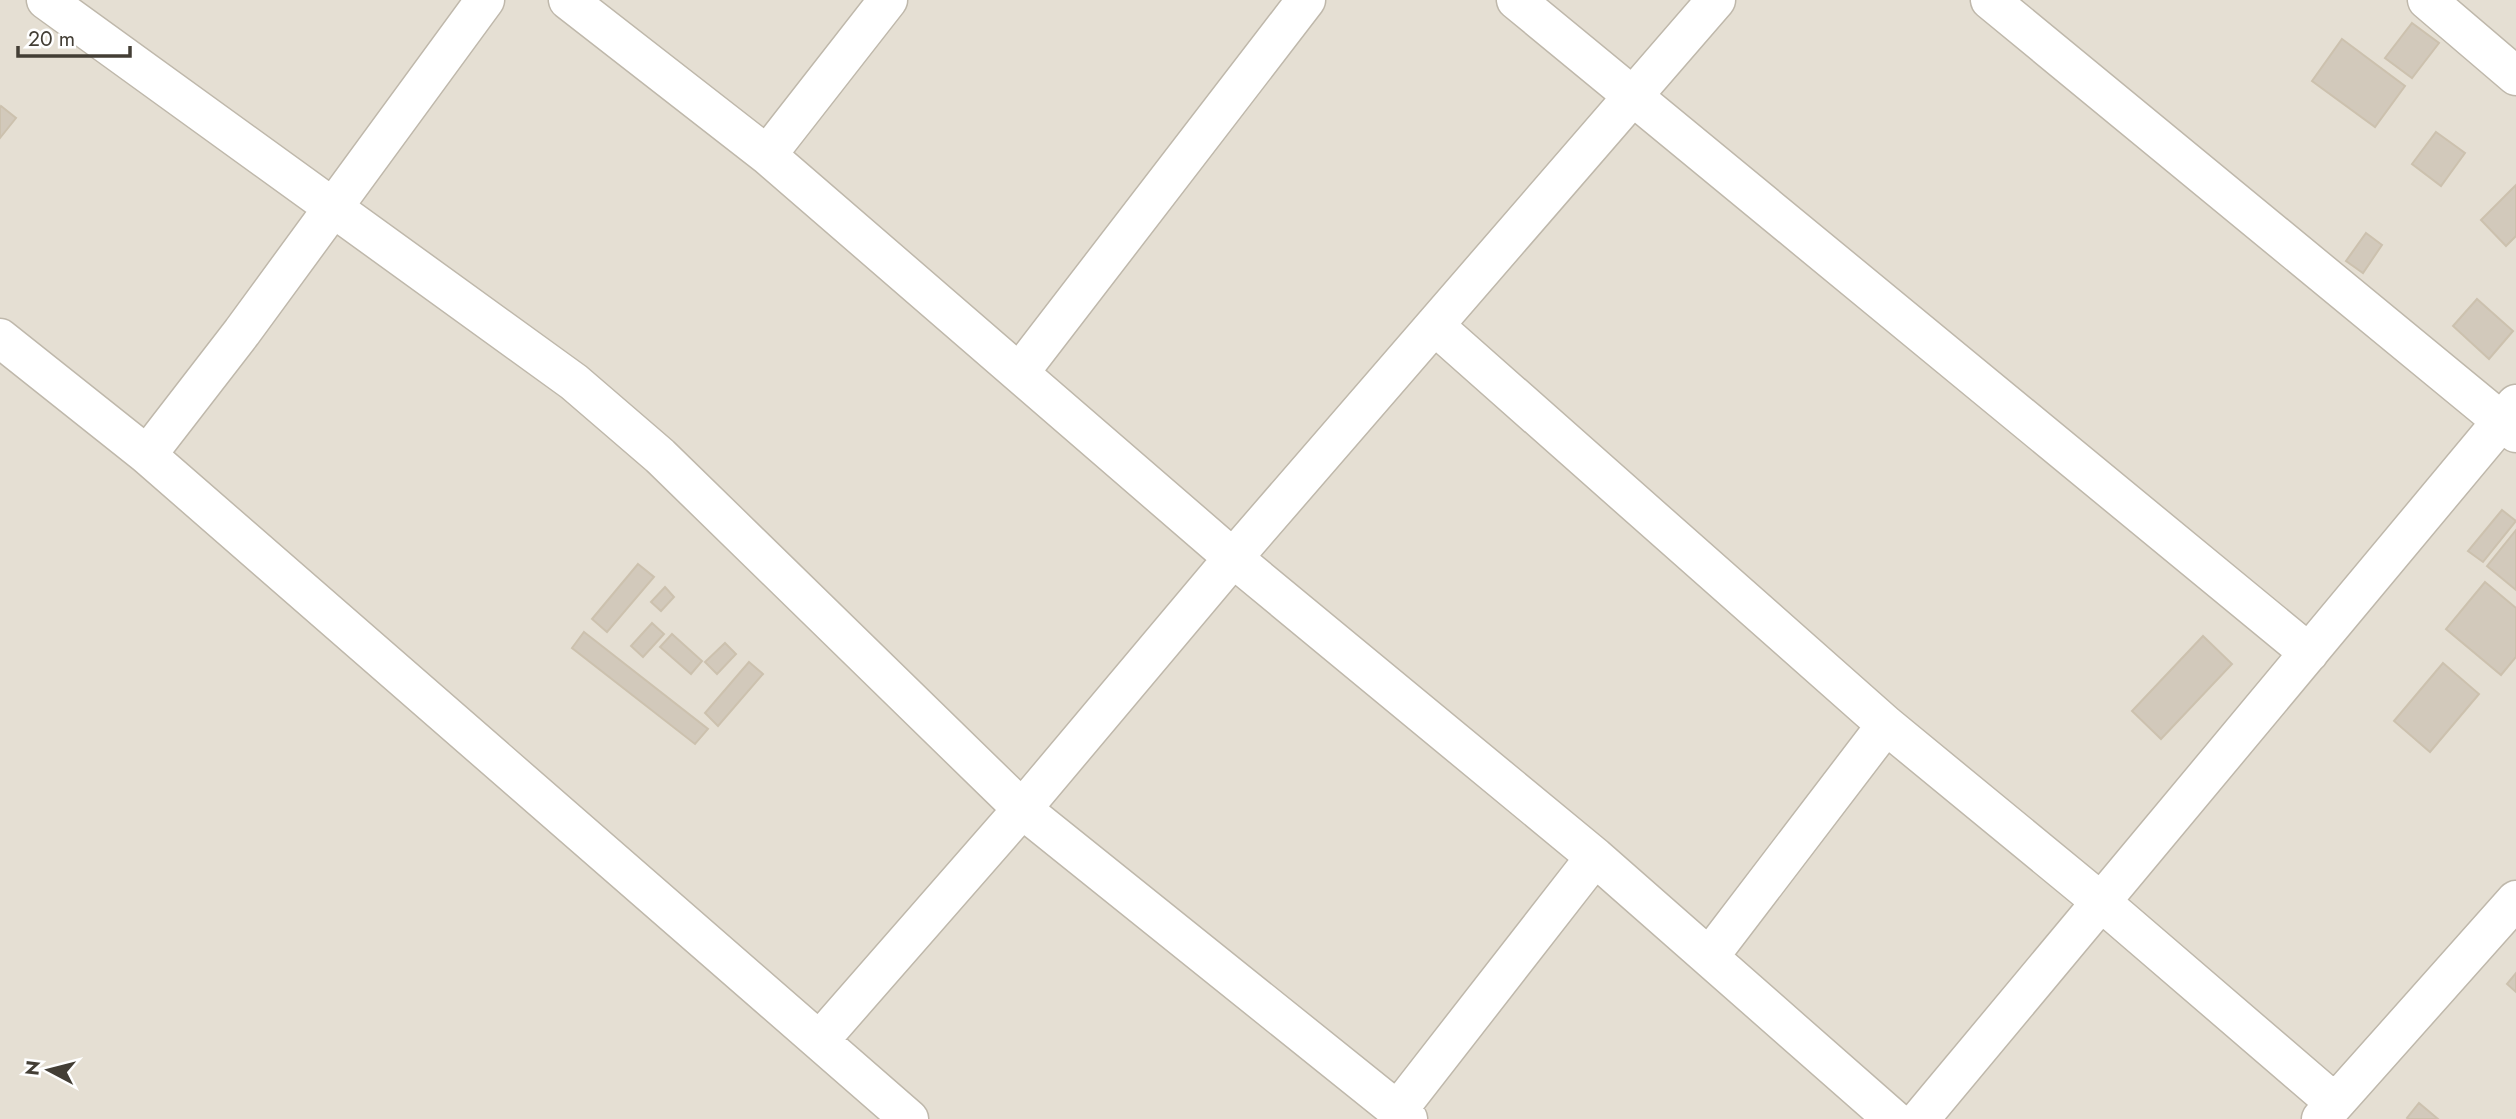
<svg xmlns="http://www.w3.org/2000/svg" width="2516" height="1119" viewBox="0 0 2516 1119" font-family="Jost,sans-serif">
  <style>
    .residential { fill: #e5dfd3 }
    .building { fill: #d2c9bb; stroke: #ccc1ae; stroke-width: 2 }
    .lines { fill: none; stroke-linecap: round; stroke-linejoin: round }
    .minor-casing { stroke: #bfb8ab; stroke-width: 41 }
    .minor { stroke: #fff; stroke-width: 38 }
  </style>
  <rect width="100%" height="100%" fill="#f1eee4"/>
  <path class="residential" d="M0,0H2516V1119H0Z"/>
  <path class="building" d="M2412,23L2439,43L2412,78L2385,58Z
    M2342,39L2405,86L2375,127L2312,81Z
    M1,106L16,118L0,138V108Z
    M2436,132L2465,153L2441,186L2412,164Z
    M2516,185V236L2506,246L2481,220Z
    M2366,233L2382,245L2363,273L2346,261Z
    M2477,299L2513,331L2489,359L2453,326Z
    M2502,510L2516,521L2483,562L2468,551Z
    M2516,530V590L2487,566Z
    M638,564L654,577L607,632L592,619Z
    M2485,582L2516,608V657L2501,675L2446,629Z
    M665,587L674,597L661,611L651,602Z
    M652,623L664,634L643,657L631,646Z
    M584,632L708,729L695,744L572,648Z
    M672,634L702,661L691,674L660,647Z
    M2203,636L2232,664L2161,739L2132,711Z
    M725,643L736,654L717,674L705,662Z
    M749,662L763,674L718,726L705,713Z
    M2443,663L2479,694L2430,752L2394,721Z
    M2516,973V992L2507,984Z
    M2419,1103L2438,1119H2408L2407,1118Z"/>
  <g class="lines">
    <g class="minor-casing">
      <path id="minor" d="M46,0L574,382L660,456L1022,809L1408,1119
        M568,0L767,155L1233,558L1595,857L1893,1119
        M1516,0L2309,653
        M1990,0L2516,433
        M2427,0L2516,76
        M767,155L888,0
        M1435,326L1886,725L2100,901L2335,1103
        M0,338L147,455L909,1119
        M1020,372L1306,0
        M147,455L242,332L485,0
        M1709,957L1886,725
        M820,1040L1022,809L1233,558L1716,0
        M1398,1110L1595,857
        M1920,1119L2516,404
        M2321,1119L2516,900"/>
    </g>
    <use href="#minor" class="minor"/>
  </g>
  <g transform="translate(49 1070) rotate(277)" stroke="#ffffff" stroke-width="5" paint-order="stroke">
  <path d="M0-5L12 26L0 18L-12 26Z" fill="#433e35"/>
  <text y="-10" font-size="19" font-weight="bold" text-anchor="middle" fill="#433e35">N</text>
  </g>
  <path d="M18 46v10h112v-10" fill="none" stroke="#433e35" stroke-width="3.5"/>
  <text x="28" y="46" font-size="21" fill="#433e35" stroke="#ffffff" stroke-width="5" paint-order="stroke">20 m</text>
</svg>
